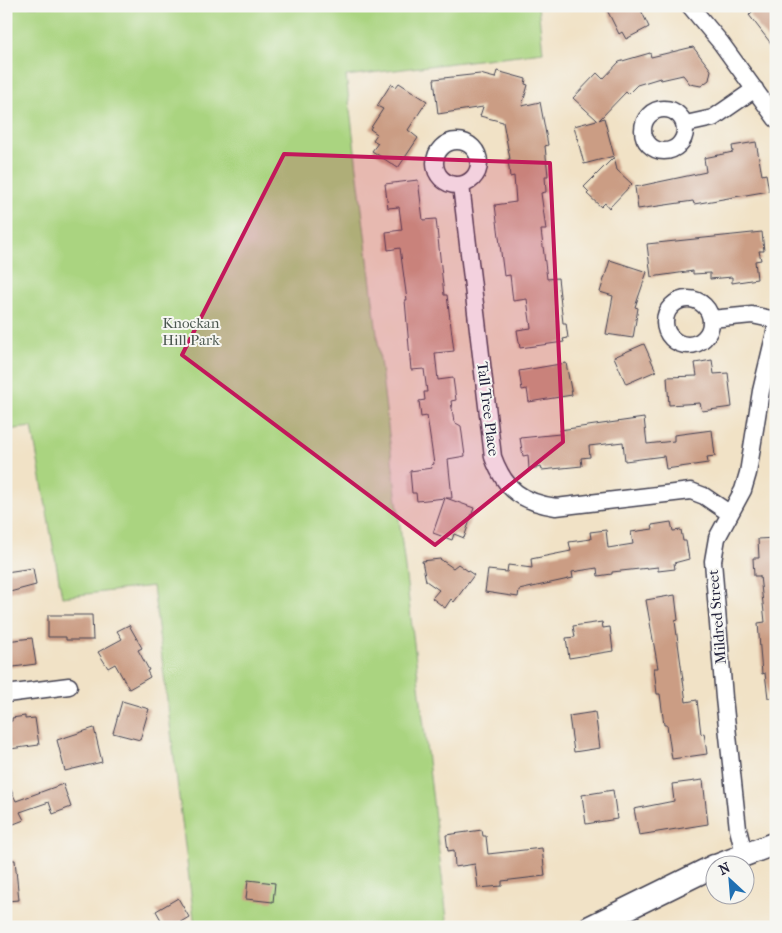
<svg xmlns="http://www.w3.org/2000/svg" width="782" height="933" viewBox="0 0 782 933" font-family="'IM FELL French Canon',serif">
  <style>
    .green { fill: #aad480; stroke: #667b5e }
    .building { fill: #cb9d84 }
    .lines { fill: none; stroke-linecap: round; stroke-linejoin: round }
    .street-casing { stroke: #413f50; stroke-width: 19 }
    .secondary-casing { stroke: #413f50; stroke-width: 25 }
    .street { stroke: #fff; stroke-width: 16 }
    .secondary { stroke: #fff; stroke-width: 22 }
    .marked { fill: #c2185b; fill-opacity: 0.2; stroke: #c2185b; stroke-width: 4; stroke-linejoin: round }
    .labels { text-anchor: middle; stroke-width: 4; stroke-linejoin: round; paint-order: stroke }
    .park-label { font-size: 15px; fill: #4b5750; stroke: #f6f6f2 }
    .street-label { font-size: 15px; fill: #22223b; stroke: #f6f6f2 }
  </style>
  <rect width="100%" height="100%" fill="#f6f6f2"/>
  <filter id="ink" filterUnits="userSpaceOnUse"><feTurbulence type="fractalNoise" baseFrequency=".02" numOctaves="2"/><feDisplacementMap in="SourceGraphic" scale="10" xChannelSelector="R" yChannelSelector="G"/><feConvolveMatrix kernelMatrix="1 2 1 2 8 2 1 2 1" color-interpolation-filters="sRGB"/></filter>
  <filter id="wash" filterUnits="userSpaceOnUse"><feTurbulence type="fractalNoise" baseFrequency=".0096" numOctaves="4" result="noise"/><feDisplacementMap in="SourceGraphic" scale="20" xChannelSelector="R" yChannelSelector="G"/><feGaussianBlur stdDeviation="1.12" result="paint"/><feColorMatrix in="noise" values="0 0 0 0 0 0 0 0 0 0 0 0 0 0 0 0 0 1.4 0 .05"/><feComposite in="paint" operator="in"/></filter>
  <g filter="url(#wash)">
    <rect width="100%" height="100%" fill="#f1e2c6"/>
    <path class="green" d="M6,6H538L543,52L346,76L448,927H195L153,586L62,597L32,427L6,430Z"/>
    <g id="blocks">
      <path class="building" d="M605,6H639L649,27L626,39L622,32L619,34Z
        M750,6H776V50L749,15L753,11Z
        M693,47L711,70L709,80L701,86L690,84L683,75L661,80L660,78L637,85L628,94L626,92L599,120L604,118L614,156L584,164L574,126L597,120L573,98L597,73L603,79L619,62L650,53L651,57Z
        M497,71L526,79L525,84L528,85L522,106L540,102L548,145L545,146L548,176H545L546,192L541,193L546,230H541L547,279L558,278L563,323H566L568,338L563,339L564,342L520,348L517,330L531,328L527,299L513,301L510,275L504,276L495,205L516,202L514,176L510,177L508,159H510L503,122L480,116L483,107L438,114L434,79L480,74L495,78Z
        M399,83L427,101L408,130L418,138L398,168L372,151L378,143L373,140L377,134L370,129L383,109L377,106L391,84L396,87Z
        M756,142L762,175L766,174L769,191L694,204L693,201L638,209L635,187L706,172L704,158L733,152L732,146Z
        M614,157L617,170L632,184L609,208L605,203L601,207L587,194L589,192L584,187Z
        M418,180L423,220L436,219L444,295H447L454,351L435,353L438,380L453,378L456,400L451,401L454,422L461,426L465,456L448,459L452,498H446L474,508L464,538L454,534L452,540L433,533L445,498L417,501L416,493H412L410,471L432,468L431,465L434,464L427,416L421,417L419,401L425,400L424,392H427L424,369L411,370L405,300H407L400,248L388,250L386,232L402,230L399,207L388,208L385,184Z
        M762,232L764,251H759L761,260L755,261L757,279L732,283V277L710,279V273L693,274V271L651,277L647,244Z
        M610,260L647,272L635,307L638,308L633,338L606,334L613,296L600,292Z
        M644,344L656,371L626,384L614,357Z
        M712,360L714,374L728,373L732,407L702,411L700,403L669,405L667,377L697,376L695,363Z
        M566,363L572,395L529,402L527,389L522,390L519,371Z
        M644,418L647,444L674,441V435L712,430L715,456L707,457L708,463L666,469L664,456L625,461L623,442L589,446L590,457L581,458L582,466L542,470L541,467L529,469L528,455L523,456L520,438L560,434V430Z
        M671,522L673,531L681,530L683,541H686L689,559L674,563L675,569L658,571V567L612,572V574L598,576L597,568L572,572L573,578L519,590L518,597L485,592L488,570L507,572L508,565L532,568L531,559L571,551L569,542L591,539L590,532L606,530L608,548L633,544L631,532L653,529L652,525Z
        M776,538V697L768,698L765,673L762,674L758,623L765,622L760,576H754L753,558H759L758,539Z
        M440,559L453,568L458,564L474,575L454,602L451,599L445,608L432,598L439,590L426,581L422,561Z
        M33,568L36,585L6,593V572Z
        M675,595L678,620L675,621L686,702L697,700L701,734L704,733L707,754L672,759L667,725H664L660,694H657L654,668H658L646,600Z
        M48,615H92L93,640H66V637H48Z
        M602,622L603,628L610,627L613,651L569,658L566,638L575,637L573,626Z
        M129,625L142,648L138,650L149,670L147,671L150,677L129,689L115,664L108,668L98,652L122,639L117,631Z
        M32,638L36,664L6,668V641Z
        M122,701L149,709L140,740L113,733Z
        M595,712L600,748L574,752L569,716Z
        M25,716V719L35,718L39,745L10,749L9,742H6V722L12,721V718Z
        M94,728L102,762L65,771L57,740Z
        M6,779L16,801L63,784L71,807L53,814L49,802L20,812L24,820L6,827Z
        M703,780L708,824L639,835L634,809L674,801L672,784Z
        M613,790L617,819L586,824L582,795Z
        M482,830L483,836H486L488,854L542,848L545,876L502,881V886L478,888L475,864L455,867L454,850L448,851L446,835Z
        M6,860H15L19,900L6,901Z
        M248,880L275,883L273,902L246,899Z
        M178,898L189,917L172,927H165L156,911Z"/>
    </g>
  </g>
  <g filter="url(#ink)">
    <use href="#blocks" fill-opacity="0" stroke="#413f50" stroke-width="1"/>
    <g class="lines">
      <g class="street-casing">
        <path id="street" d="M690,6L721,43L776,119
          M643 130a21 21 0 1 1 42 0a21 21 0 1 1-42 0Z
          M686,124L713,118L755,89
          M435 163a22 22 0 1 1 44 0a22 22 0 1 1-44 0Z
          M461,185L493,457C505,490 522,502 556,507L691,491L704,496L729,513
          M665 322a23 23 0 1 1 46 0a23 23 0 1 1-46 0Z
          M711,319L752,315L776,320
          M6,694L69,686
          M744,854L738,829L724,698L713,561L717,538L743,490L748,473L761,391L776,328"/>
      </g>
      <g class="secondary-casing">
        <path id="secondary" d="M716,866L776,843
          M590,927L714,866"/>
      </g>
      <use href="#street" class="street"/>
      <use href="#secondary" class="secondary"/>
    </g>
  </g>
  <path class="marked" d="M284,154L550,163L563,442L435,545L182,355Z"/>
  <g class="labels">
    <g class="park-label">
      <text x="191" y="328">Knockan<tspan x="191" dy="17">Hill Park</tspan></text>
    </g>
    <g class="street-label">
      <text transform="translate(488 409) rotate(83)" y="5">Tall Tree Place</text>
      <text transform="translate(717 617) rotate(-95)" y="5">Mildred Street</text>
    </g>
  </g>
  <rect width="782" height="933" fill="none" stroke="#f6f6f2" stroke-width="25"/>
  <g transform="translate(730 880) rotate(334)"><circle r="24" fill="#f6f6f2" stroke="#a1a1a9"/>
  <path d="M0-4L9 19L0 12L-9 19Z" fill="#1f6fb2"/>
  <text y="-8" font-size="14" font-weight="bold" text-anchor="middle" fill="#22223b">N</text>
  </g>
</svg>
